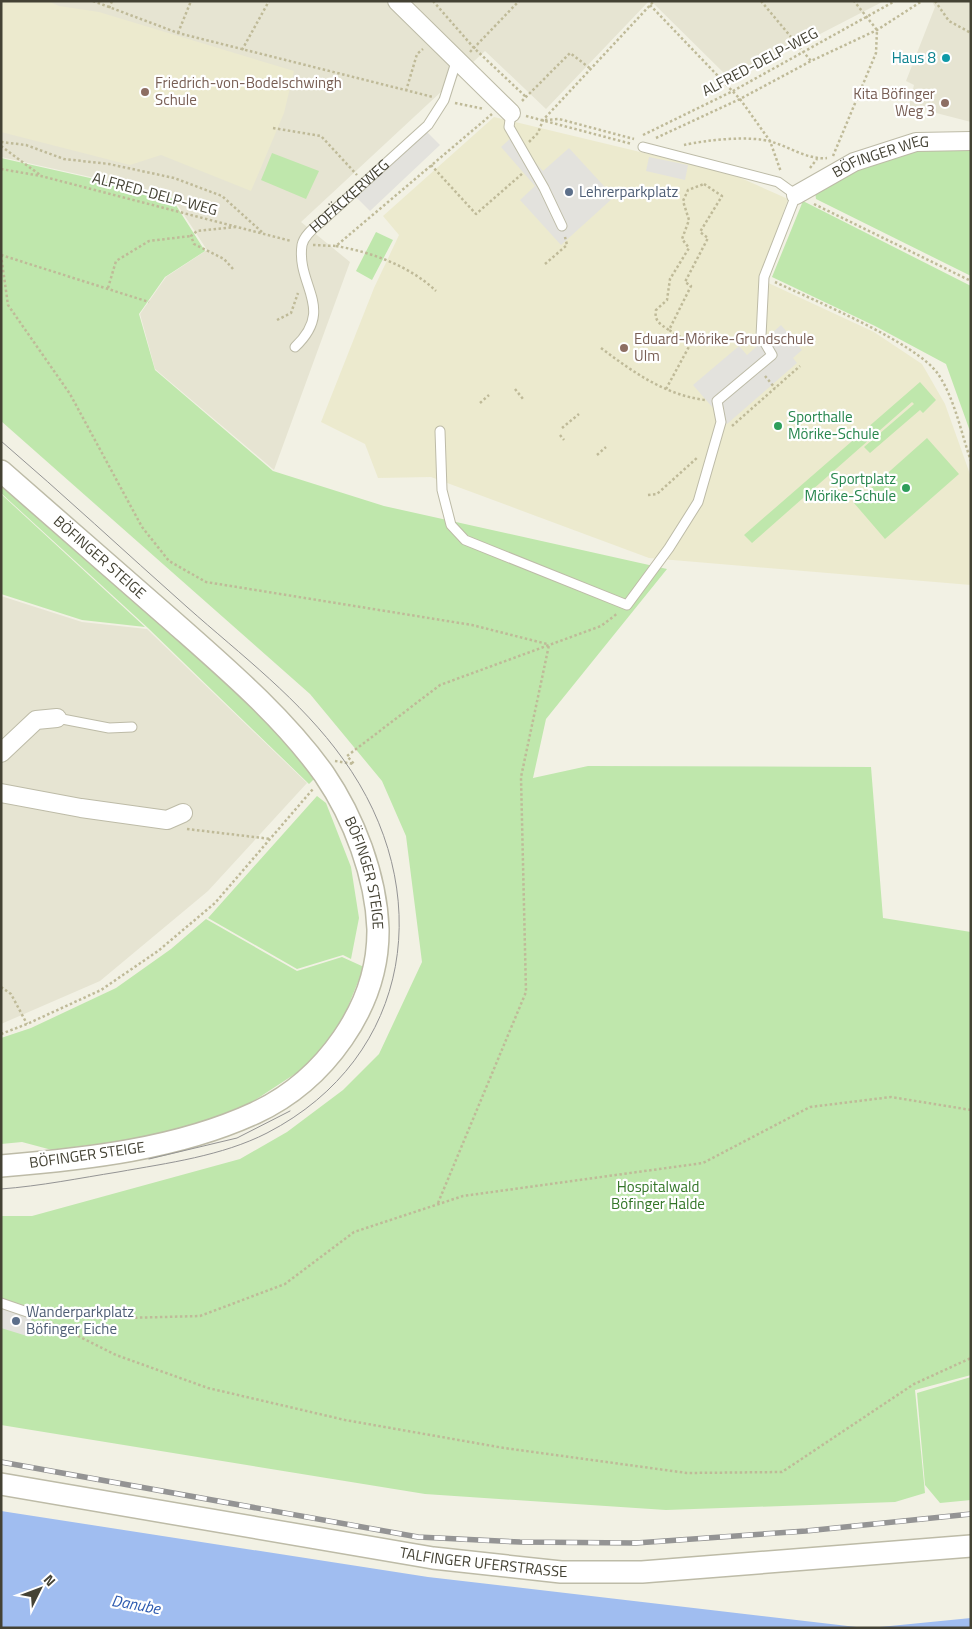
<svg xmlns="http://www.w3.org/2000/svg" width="972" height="1629" viewBox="0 0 972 1629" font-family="'Titillium Web',sans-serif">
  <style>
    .residential { fill: #e6e4d2 }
    .education { fill: #eceace }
    .green { fill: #bfe7ac }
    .parking { fill: #e3e2dd }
    .water { fill: #a0bdf0 }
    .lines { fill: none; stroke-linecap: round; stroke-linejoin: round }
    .service-casing { stroke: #bdbba7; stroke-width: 11 }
    .minor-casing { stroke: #bdbba7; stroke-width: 20 }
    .tertiary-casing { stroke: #bdbba7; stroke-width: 24 }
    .path { stroke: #bfba98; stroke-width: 2.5; stroke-dasharray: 2.5 2.5; stroke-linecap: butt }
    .service { stroke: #fff; stroke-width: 9 }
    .minor { stroke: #fff; stroke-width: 18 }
    .tertiary { stroke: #fff; stroke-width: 21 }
    .tram { stroke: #949494; stroke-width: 1 }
    .rail-casing { stroke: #949494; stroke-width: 5.5 }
    .rail { stroke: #fff; stroke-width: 4; stroke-dasharray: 11; stroke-linecap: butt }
    .culture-dot { fill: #0f9aa8; stroke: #fff; stroke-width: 2 }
    .education-dot { fill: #8d6e63; stroke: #fff; stroke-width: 2 }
    .service-dot { fill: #5c6f8a; stroke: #fff; stroke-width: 2 }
    .leisure-dot { fill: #2e9e5b; stroke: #fff; stroke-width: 2 }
    .labels { text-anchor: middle; stroke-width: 4.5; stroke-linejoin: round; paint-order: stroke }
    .culture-label { font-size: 15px; fill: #0d838f; stroke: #fff; text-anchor: end }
    .street-label { font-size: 15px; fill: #444234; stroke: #fff }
    .education-label { font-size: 15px; fill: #785e54; stroke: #fff; text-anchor: start }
    .service-label { font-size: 15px; fill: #4e5e75; stroke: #fff; text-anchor: start }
    .leisure-label { font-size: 15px; fill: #27864d; stroke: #fff; text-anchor: start }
    .park-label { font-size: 15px; fill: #347628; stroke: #fff }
    .water-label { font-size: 16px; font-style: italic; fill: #2e5bb0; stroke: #fff }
  </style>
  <rect width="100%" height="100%" fill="#f2f1e4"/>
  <path class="residential" d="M1,1H649L546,109L485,51L301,222L350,262L274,470L155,369L140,314L166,277L207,250L171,195L1,157Z
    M651,1H884L731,80Z
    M932,1H971V122L909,106L914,85L906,81L935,7Z
    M1,596L82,622L147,629L307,783L208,891L100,981L1,1024Z"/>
  <path class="education" d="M1,1H48L59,6L99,12L294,71L284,113L251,191L161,155L130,165L1,132Z
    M494,117L732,174L788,199L760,279L874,332L922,364L945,404L971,477V585L649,558L431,477L378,478L365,444L321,422L374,288L399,235L383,216Z"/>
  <path class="green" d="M922,149L971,150V276L816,199L815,191L866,165Z
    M272,153L319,171L306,199L261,180Z
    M1,158L170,196L205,251L165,277L139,314L155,370L273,471L384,506L667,569L546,719L533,778L588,766L871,767L883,918L971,932V1375L915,1390L925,1493L895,1502L666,1510L425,1494L1,1425V1216H32L240,1159L287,1132L343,1090L379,1054L422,962L406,836L382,781L310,694L1,421Z
    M803,201L971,286V434L946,364L875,326L772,277Z
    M376,232L393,240L372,280L356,271Z
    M920,382L936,400L923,413L920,410L870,453L864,447L914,404L912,402L752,543L744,535Z
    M927,438L959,474L885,539L854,503Z
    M1,481L169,628L279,733L315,778L309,784L148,628L1,493Z
    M1,494L145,627L82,620L1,594Z
    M317,796L326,803L351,867L359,918L351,959L343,955L297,969L208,918Z
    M206,919L297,971L342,957L364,967L345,1014L329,1042L307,1066L252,1102L204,1122L150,1137L52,1150L22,1142L1,1144V1038L31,1028L116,988L171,949Z
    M971,1377V1500L940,1503L925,1485L917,1393Z"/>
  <path class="parking" d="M424,129L440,145L370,211L354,195Z
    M512,137L543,171L569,148L614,197L561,245L520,200L535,186L501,147Z
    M649,157L688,165L685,180L646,171Z
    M781,325L802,350L793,358L797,363L727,424L693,385L739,346L747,355Z
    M1,1303L33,1314L27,1336L1,1328Z"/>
  <path class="water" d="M1,1511L428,1577L865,1628H1Z
    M971,1618V1628H870Z"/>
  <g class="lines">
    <g class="service-casing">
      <g id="service">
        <path d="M511,113L509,127L544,188L562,226"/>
        <path id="s1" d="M295,347C336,308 296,286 302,245C304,235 315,227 322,221L428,125L444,100L457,59"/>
        <path d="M440,431L442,490L451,525L465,540L627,605L669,548L698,502L721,422L717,401L772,355L761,336L764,277L796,195L778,182L643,147"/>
        <path d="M57,718L109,728L132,727"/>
        <path d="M1,1303L33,1314"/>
      </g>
    </g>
    <g class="minor-casing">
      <g id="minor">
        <path d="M397,1L511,113"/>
        <path id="s2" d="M796,195L854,162L916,142L971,141"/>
        <path d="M1,753L36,720L57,718"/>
        <path d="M1,793L81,808L167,820L183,813"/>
      </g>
    </g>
    <g class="tertiary-casing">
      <g id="tertiary">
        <path id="s3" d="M1,471C59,522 118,573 176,624C228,670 284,718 324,774C354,818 376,876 378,929C379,1007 324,1081 255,1113C177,1149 86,1159 1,1166"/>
        <path id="s4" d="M1,1484L433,1558L561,1572H642L971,1546"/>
      </g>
    </g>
    <path class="path" d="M93,1L178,33L433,97
      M433,1L474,48L526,97
      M761,1L811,61
      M935,1L949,21L971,33
      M650,5L740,99L770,141L781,172
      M109,8L112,1
      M178,33L191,1
      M242,50L269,1
      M470,52L519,1
      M406,91L417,54L423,49
      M522,101L570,53L591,69
      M455,103L484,109
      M526,116L632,144
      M545,120L559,119L634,139
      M273,128L321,136L357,175
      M643,135L733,91L895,1
      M656,138L740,99L811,61L877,30L922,1
      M1,142L26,145L64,159L109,164L174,178L222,196L263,233
      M529,142L538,133L543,120L654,1
      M684,145C706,140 751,135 772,142C790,147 808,160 827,158
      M1,146L40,175
      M833,156L876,53L877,30L854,1
      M431,165L476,214L523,173
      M810,168L817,159
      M1,169L41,176L291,241
      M704,184L722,196L700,232L708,238L685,282L691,286L669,330C660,324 654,321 656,310L667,300L670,279L689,248L682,239L689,220L683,201L688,190Z
      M814,204L971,281
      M313,245L336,246L492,114
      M336,246C371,252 410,266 436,291
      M1,255L8,305L70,394L142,527L169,561L206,582L472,625L547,644
      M1,255L149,302
      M545,264L567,245L565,237
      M233,269L224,259L194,244L191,236L197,231L236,227
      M775,282C813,300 917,343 938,374C955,399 961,433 971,461
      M108,288L116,261L149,241L191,236
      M277,320L291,313L298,293
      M601,348C633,372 665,395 705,400
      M765,376L775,388
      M515,389L523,399
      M666,389L691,343L669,330
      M480,403L489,395
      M732,426L800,366
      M562,428L579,414
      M560,435L564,440
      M597,455L606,447
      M648,495L657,494L698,457
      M335,761L354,764L347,756L440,685L601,626L618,613
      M187,829L271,839
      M1,987L11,994L27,1024
      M1,1034L27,1024L101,990L158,951L215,903L313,789
      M438,1203L526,992L521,777L549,645
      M45,1314L126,1318L200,1316L285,1284L354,1232L463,1196L703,1163L810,1107L891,1097L971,1110
      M42,1318L116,1355L208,1388L345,1420L504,1448L687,1473L782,1472L914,1384L971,1358"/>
    <use href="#service" class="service"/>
    <use href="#minor" class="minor"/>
    <use href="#tertiary" class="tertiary"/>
    <path class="tram" d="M1,441C64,495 125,552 187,607C241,655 301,700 343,759C437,889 414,1057 267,1133C222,1156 168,1163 118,1172C80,1178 41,1186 1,1189
      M149,1159L237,1138L290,1111"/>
    <g class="rail-casing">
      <path id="rail" d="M1,1462L418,1537L520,1542L636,1543L806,1531L971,1514"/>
    </g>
    <use href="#rail" class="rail"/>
  </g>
  <circle class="culture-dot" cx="946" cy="58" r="5"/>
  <g class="education-dot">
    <circle cx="145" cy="92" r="5"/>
    <circle cx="945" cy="103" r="5"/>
    <circle cx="624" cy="348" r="5"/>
  </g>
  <g class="service-dot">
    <circle cx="569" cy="192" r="5"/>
    <circle cx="16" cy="1321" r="5"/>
  </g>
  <g class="leisure-dot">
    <circle cx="778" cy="426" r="5"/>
    <circle cx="906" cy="488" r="5"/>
  </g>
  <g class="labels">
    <g class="culture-label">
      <text x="936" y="63">Haus 8</text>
    </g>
    <g class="street-label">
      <text transform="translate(760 62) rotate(-28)" y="5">ALFRED-DELP-WEG</text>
      <text dy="5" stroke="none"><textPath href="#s2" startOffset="94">BÖFINGER WEG</textPath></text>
      <text transform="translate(155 194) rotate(15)" y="5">ALFRED-DELP-WEG</text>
      <text dy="5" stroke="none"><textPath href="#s1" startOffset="178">HOFÄCKERWEG</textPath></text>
      <text dy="5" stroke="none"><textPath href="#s3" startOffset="131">BÖFINGER STEIGE</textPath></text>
      <text dy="5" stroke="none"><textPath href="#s3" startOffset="552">BÖFINGER STEIGE</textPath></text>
      <text transform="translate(87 1155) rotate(-8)" y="5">BÖFINGER STEIGE</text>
      <text dy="5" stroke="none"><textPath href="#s4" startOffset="489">TALFINGER UFERSTRASSE</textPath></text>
    </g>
    <g class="education-label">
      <text x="155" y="88">Friedrich-von-Bodelschwingh<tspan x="155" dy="17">Schule</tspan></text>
      <text x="935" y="99" text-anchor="end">Kita Böfinger<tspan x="935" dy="17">Weg 3</tspan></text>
      <text x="634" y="344">Eduard-Mörike-Grundschule<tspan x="634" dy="17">Ulm</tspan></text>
    </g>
    <g class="service-label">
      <text x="579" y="197">Lehrerparkplatz</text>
      <text x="26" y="1317">Wanderparkplatz<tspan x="26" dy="17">Böfinger Eiche</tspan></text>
    </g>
    <g class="leisure-label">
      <text x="788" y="422">Sporthalle<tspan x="788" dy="17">Mörike-Schule</tspan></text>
      <text x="896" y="484" text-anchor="end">Sportplatz<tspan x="896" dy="17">Mörike-Schule</tspan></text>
    </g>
    <g class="park-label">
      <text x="658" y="1192">Hospitalwald<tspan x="658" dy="17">Böfinger Halde</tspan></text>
    </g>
    <g class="water-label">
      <text transform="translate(136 1604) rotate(10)" y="6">Danube</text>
    </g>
  </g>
  <rect width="972" height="1629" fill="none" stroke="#444234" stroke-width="5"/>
  <g transform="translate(40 1589) rotate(48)" stroke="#ffffff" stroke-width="4" paint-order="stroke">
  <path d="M0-4L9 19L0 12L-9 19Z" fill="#444234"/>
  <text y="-8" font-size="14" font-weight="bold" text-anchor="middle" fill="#444234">N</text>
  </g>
</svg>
